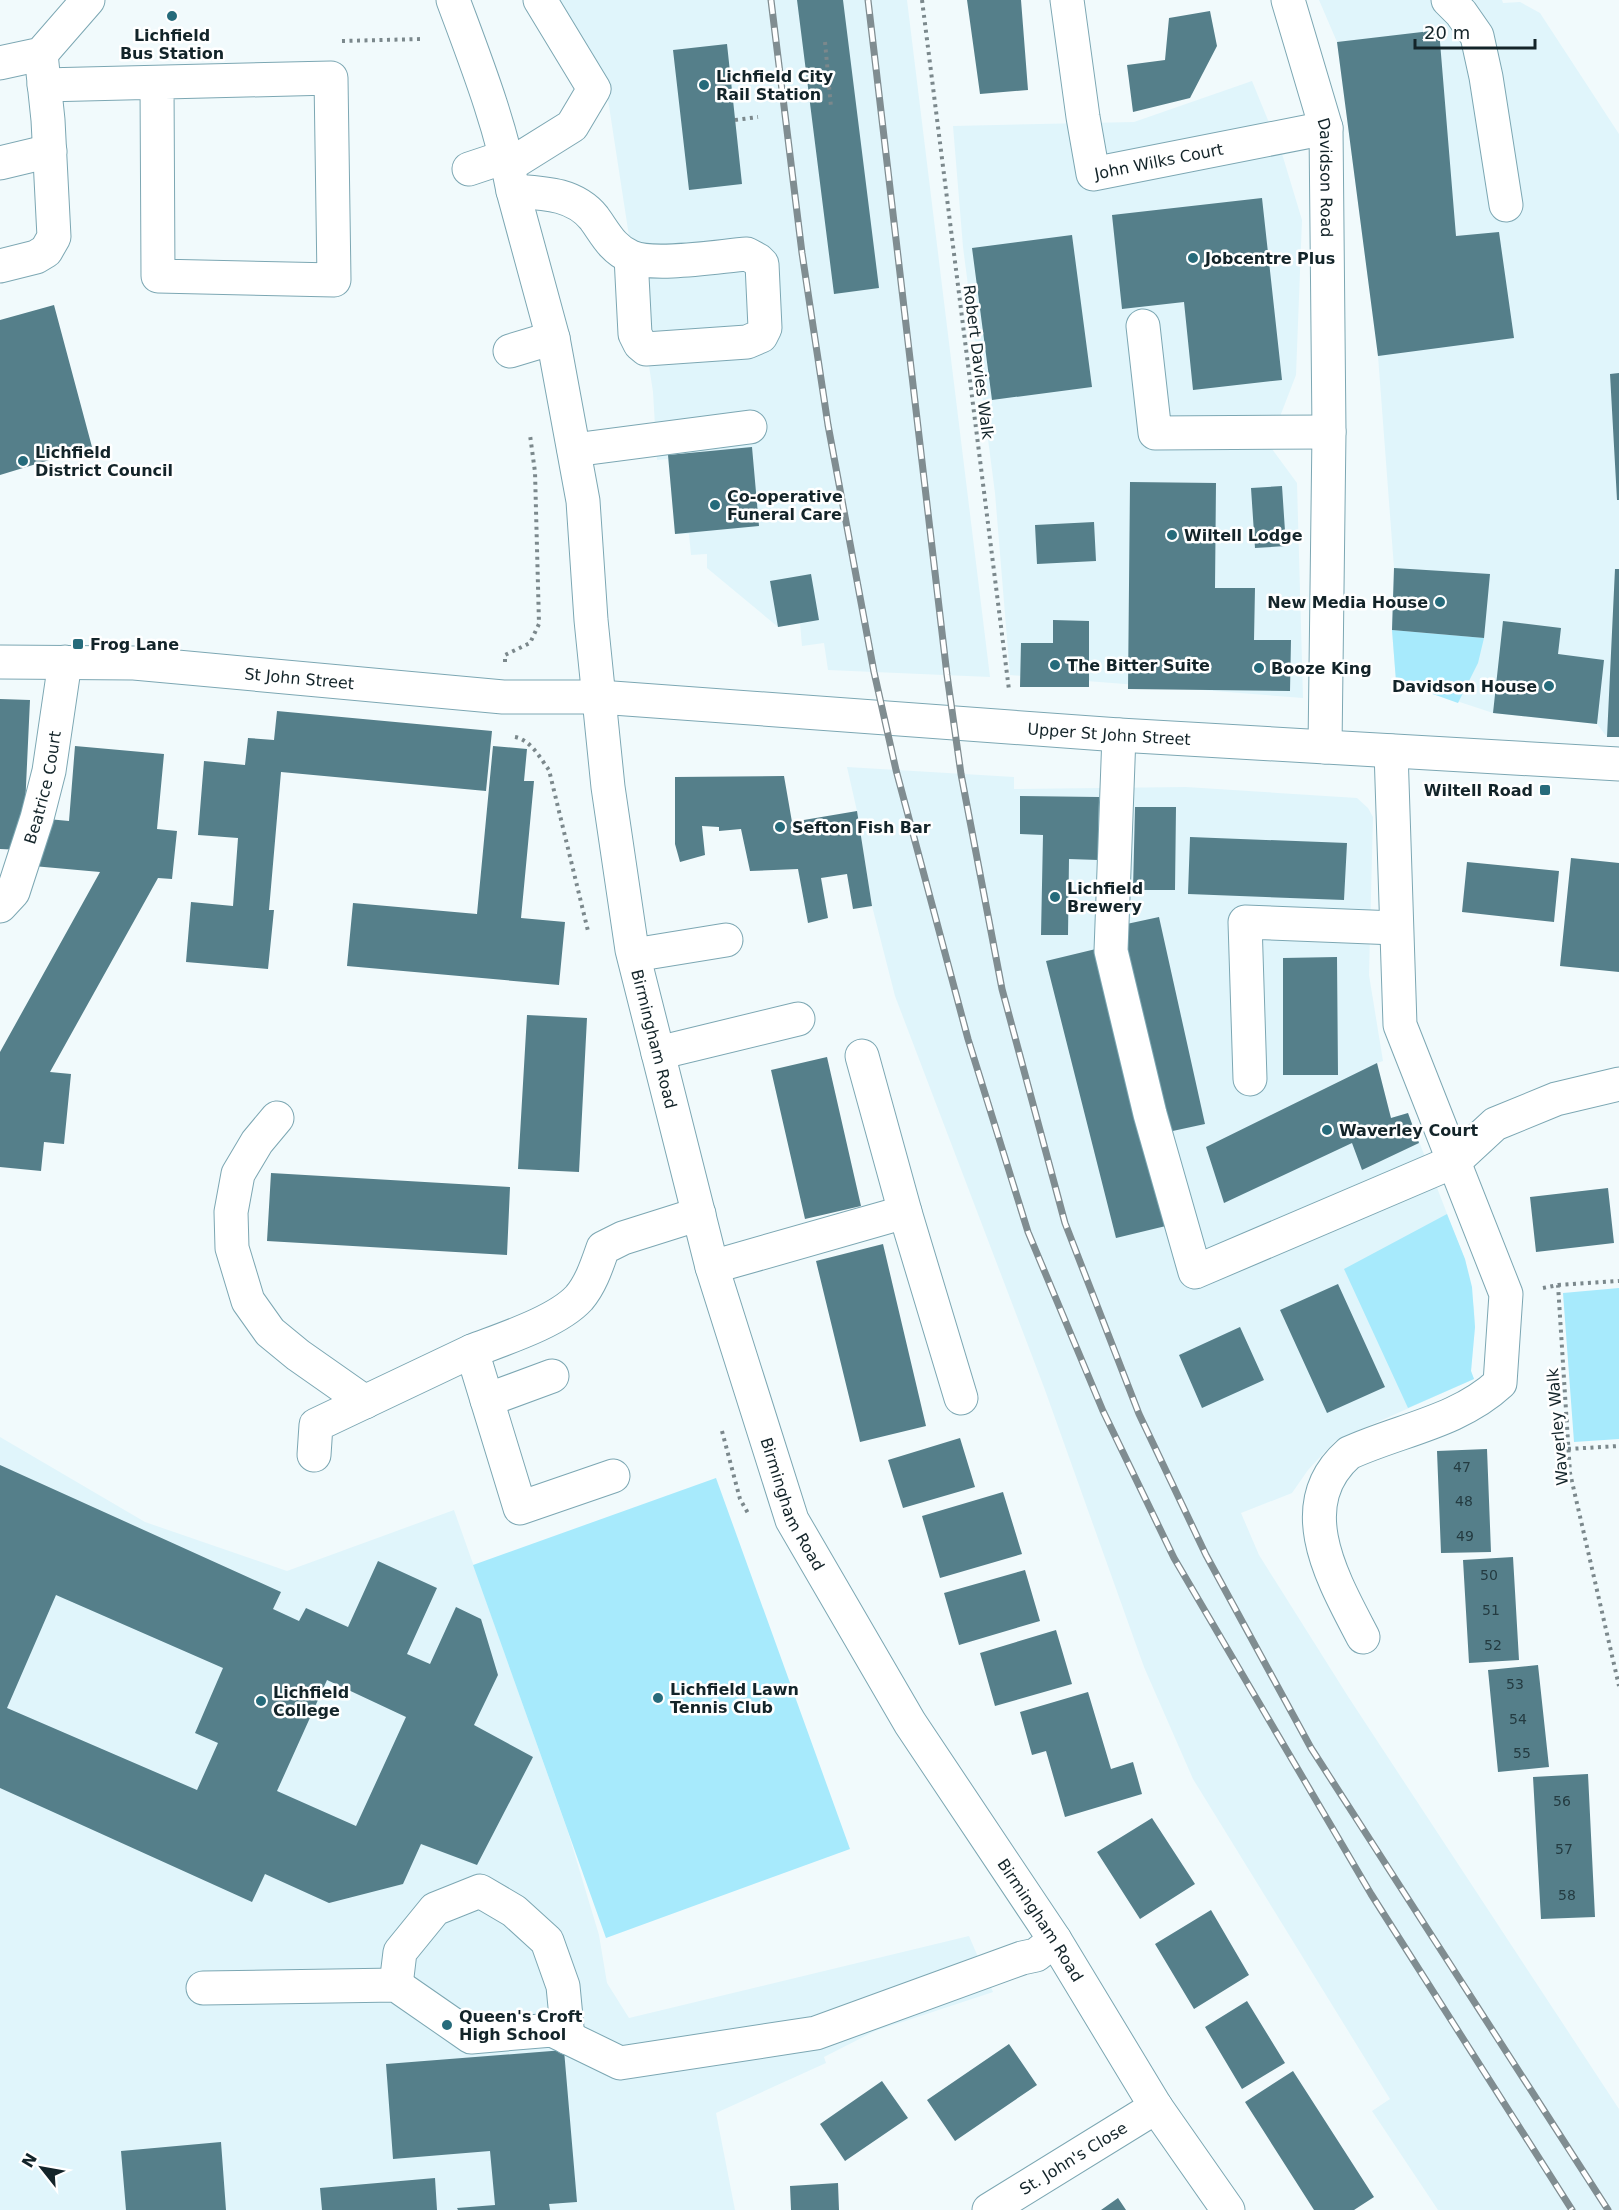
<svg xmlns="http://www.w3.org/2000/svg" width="1619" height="2210" viewBox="0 0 1619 2210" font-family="'DejaVu Sans',sans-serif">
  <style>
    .built { fill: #e0f5fb }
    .green { fill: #a7eafc }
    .building { fill: #557f8a; fill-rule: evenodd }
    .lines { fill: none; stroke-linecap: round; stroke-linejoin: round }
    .minor-casing { stroke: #7ca7b3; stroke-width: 35 }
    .path { stroke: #7b888c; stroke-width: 4; stroke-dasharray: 3 4.5; stroke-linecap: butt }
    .minor { stroke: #fff; stroke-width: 33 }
    .rail-casing { stroke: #808d91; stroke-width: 7 }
    .rail { stroke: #fff; stroke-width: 4.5; stroke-dasharray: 14; stroke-linecap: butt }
    .poi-dot { fill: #266b7b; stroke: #fff; stroke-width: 2 }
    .labels { text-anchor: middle; stroke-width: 5; stroke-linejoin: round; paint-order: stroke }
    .number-label { font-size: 14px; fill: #243b41 }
    .poi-label { font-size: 16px; font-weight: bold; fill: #132429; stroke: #fff; text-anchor: start }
    .street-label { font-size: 16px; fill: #132429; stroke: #fff }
  </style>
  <rect width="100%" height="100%" fill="#f1fafc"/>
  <path class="built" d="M560,0H907L990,677L828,670L824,643L802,646L800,623L778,627L707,568V554L691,555L689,534H676L668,459L657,460L653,392L605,80Z
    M1319,0H1502L1503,3L1520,2L1540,13L1619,134V737H1607L1597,724L1493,713L1396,681L1392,630L1394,568L1378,356L1337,42Z
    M1252,81L1283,157L1302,220L1296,375L1269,445L1297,483L1303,698L1010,675L995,493L963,247L953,126L1134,122Z
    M847,767L1014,777V789L1186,787L1357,798L1368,808L1373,817L1369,975L1383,1061L1377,1063L1391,1118L1408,1113L1465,1260L1474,1308L1475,1327L1471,1371L1474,1379L1335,1441L1308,1470L1292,1493L1241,1513L1259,1555L1349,1698L1619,2109V2210H1438L1372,2111L1390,2099L1193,1779L1144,1667L1045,1390L895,996L872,906L857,811Z
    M0,1437L145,1522L287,1571L454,1510L568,1832L599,1935L607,1983L629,2018L969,1936L993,1992L875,2031L824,2057L826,2063L716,2113L735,2210H0Z"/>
  <path class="green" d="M1392,630L1484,638L1478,663L1458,703L1396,681Z
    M1447,1214L1465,1259L1472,1287L1475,1327L1471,1371L1474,1379L1408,1408L1344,1269Z
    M1619,1288V1439L1574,1442L1563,1293Z
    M716,1478L850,1849L606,1938L473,1565Z"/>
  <path class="building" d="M797,0H843L879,288L834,294Z
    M967,0H1021L1028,90L980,94Z
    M1210,11L1217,46L1190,98L1133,112L1127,65L1165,60L1169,18Z
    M1439,30L1456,236L1499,232L1514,338L1378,356L1337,42Z
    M727,44L742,184L689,190L673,50Z
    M1262,198L1282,380L1193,390L1184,302L1122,309L1112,215Z
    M1072,235L1092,387L992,400L972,248Z
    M54,305L92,447L0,475V320Z
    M1619,373V500H1617L1610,374Z
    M752,447L759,526L675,534L668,455Z
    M1130,482L1216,483L1215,588H1255L1254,640H1291L1290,691L1128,689Z
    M1282,486L1286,546L1255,548L1251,488Z
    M1094,522L1096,561L1037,564L1035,525Z
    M1394,568L1490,574L1484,638L1392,630Z
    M1615,569H1619V737H1607Z
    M811,574L819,620L778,627L770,581Z
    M1053,620L1089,621V687H1020L1021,643H1053Z
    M1503,621L1561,628L1558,654L1604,660L1597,724L1493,713Z
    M0,699L30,700L23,850L0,849Z
    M277,711L492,731L486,791L281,772L269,910H274L268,969L186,962L191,902L233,906L238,838L198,835L204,761L245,765L248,738L274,740Z
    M75,746L164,754L157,829L177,831L172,879L158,878L50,1072L71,1074L64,1144L44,1142L41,1171L0,1167V1052L100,872L33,866L37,818L69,821Z
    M493,746L527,749L524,781H534L521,918L565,922L559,985L347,966L353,903L477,914Z
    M784,776L792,822L857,811L872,906L853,909L847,874L821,878L828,918L808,923L798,869L750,871L741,829L719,831V827L702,826L705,855L680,862L675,844V777Z
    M1020,796L1099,797L1098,860L1069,859L1068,935H1041L1043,835L1020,834Z
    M1135,807H1176L1175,890H1133Z
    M1190,837L1347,843L1344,900L1188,894Z
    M1571,858L1619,863V972L1560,966Z
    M1467,862L1559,871L1554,922L1462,912Z
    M1159,917L1205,1124L1168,1132L1122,925Z
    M1100,948L1170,1225L1116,1238L1046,961Z
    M1337,957L1338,1075H1283V958Z
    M527,1015L587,1018L579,1172L518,1169Z
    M827,1057L861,1206L805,1219L771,1070Z
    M1377,1063L1391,1118L1408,1113L1419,1143L1362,1170L1352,1143L1224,1203L1206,1147Z
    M271,1173L510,1187L507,1255L267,1241Z
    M1608,1188L1614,1243L1536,1252L1530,1197Z
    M883,1244L926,1426L860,1442L816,1261Z
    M1338,1284L1385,1387L1327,1413L1280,1310Z
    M1240,1327L1264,1380L1202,1408L1179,1355Z
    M960,1438L975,1487L903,1508L888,1460Z
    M1487,1449L1491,1552L1441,1553L1437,1451Z
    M0,1465L281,1592L273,1609L299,1621L306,1608L348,1627L378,1561L437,1588L407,1654L430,1664L456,1607L481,1619L498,1675L474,1725L533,1757L477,1865L421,1844L403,1884L329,1903L265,1874L252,1902L0,1788ZM56,1595L223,1668L195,1733L218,1743L197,1790L7,1708ZM327,1680L406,1717L356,1826L277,1791Z
    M1003,1492L1022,1554L940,1578L922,1516Z
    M1513,1557L1519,1660L1469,1663L1463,1560Z
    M1025,1570L1040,1621L959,1645L944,1593Z
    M1056,1630L1072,1684L995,1706L980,1653Z
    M1538,1665L1549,1767L1498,1772L1488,1670Z
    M1088,1692L1111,1769L1133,1762L1142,1794L1065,1817L1046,1751L1032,1755L1020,1712Z
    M1588,1774L1595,1917L1541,1919L1533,1777Z
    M1152,1818L1195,1884L1140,1919L1097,1852Z
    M1211,1910L1249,1975L1194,2009L1155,1944Z
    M1247,2001L1285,2063L1242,2089L1205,2027Z
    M1009,2044L1037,2085L955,2141L927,2100Z
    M564,2050L577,2202L549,2204L550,2210H458L457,2208L495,2205L490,2151L393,2159L386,2064Z
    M1293,2071L1374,2197L1354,2210H1314L1245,2102Z
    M882,2081L908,2118L845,2161L820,2124Z
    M221,2142L226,2210H126L121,2151Z
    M435,2178L437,2210H322L320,2188Z
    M838,2183L839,2210H791L790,2186Z
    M1118,2198L1126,2210H1101Z"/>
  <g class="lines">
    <g class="minor-casing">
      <g id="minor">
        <path id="s1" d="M453,0C476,62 501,125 513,191L553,338L583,501L591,620L608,787L632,950L712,1267L792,1520L910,1723L1055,1940L1156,2107L1228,2210"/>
        <path id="s2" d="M1067,0L1083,117L1093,174L1326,128"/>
        <path id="s3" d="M1288,0L1326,128L1329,432L1325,747"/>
        <path d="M1448,0L1461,13L1477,36L1486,77L1506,205"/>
        <path d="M0,63L41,54L88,0"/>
        <path d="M44,85L331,78L334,280L158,276L157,83"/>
        <path d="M0,163L50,151"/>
        <path d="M508,166L572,126L594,89L540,0"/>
        <path d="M469,169L505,157"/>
        <path d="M513,191C542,193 574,193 594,218C605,233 612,249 631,257C654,267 720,256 747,254L758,260L762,264L765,328L761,336L747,342L646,349L640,344L635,334L631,257"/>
        <path d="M0,266L36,257L46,251L54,237L48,120L41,54"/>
        <path d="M1143,326L1155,433L1329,432"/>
        <path d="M510,351L553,338"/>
        <path d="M574,450L750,427"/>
        <path id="s4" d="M0,662L134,663L503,697H599L1119,735L1619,764"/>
        <path d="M1119,735L1111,951L1150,1114L1195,1272L1455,1161L1495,1124L1556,1099L1619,1084"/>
        <path id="s5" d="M0,906L13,892L37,818L49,771L65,662"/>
        <path d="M634,955L726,940"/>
        <path d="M658,1053L798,1019"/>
        <path d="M862,1056L905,1212"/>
        <path d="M1250,1079L1245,922L1396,928"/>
        <path d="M277,1118L257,1142L238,1174L231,1212L232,1248L248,1301L270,1332L298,1355L365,1402"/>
        <path d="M712,1267L905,1212L961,1398"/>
        <path d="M487,1400L552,1376"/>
        <path d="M314,1455L316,1425L472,1351"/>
        <path d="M613,1476L520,1508L472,1351C503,1339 557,1322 579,1298C591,1284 597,1265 603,1248L623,1238L699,1214"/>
        <path d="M1363,1637C1334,1581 1289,1506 1349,1453C1399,1430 1458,1422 1500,1383L1506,1294L1400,1025L1391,751"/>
        <path d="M396,1985L400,1952L435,1909L480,1891L514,1911L547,1941L563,1986L568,2038"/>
        <path d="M203,1988L396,1985L471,2037L552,2030L620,2063L816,2033L1022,1958L1036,1955L1055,1940"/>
        <path id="s6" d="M989,2210L1156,2107"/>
      </g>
    </g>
    <path class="path" d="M922,0L1009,690
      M342,41L422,39
      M825,42L831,107
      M735,120L758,117
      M505,662V655L530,643L539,624L535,472L530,435
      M515,737C531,740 540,758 549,770L588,931
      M1558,1285L1619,1281
      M1543,1288L1558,1285L1570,1473L1619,1686
      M722,1431L740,1499L749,1515
      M1568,1449L1619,1446"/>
    <use href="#minor" class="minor"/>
    <g class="rail-casing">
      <path id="rail" d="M771,0L802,253L828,425L874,672L896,770L968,1039L1028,1232L1103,1411L1174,1558L1371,1894L1572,2210
        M868,0L947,675L961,774L1002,989L1065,1223L1139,1414L1206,1555L1311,1748L1608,2210"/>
    </g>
    <use href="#rail" class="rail"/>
  </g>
  <g class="poi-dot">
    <circle cx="172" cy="16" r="6"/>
    <circle cx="704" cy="85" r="6"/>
    <circle cx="1193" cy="258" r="6"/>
    <circle cx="23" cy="461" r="6"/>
    <circle cx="715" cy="505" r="6"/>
    <circle cx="1172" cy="535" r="6"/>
    <circle cx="1440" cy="602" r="6"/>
    <rect x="72" y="638" width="12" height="12" rx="3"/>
    <circle cx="1055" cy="665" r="6"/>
    <circle cx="1259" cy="668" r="6"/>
    <circle cx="1549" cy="686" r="6"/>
    <rect x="1539" y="784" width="12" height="12" rx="3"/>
    <circle cx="780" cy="827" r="6"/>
    <circle cx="1055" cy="897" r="6"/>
    <circle cx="1327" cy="1130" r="6"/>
    <circle cx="658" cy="1698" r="6"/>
    <circle cx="261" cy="1701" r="6"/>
    <circle cx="447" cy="2025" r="6"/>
  </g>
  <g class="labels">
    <g class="number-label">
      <text x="1462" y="1472">47</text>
      <text x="1464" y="1506">48</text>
      <text x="1465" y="1541">49</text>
      <text x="1489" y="1580">50</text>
      <text x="1491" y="1615">51</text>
      <text x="1493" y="1650">52</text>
      <text x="1515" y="1689">53</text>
      <text x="1518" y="1724">54</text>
      <text x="1522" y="1758">55</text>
      <text x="1562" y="1806">56</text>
      <text x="1564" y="1854">57</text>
      <text x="1567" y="1900">58</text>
    </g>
    <g class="poi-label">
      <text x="172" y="41" text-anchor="middle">Lichfield<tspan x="172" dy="18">Bus Station</tspan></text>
      <text x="716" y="82">Lichfield City<tspan x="716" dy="18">Rail Station</tspan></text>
      <text x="1205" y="264">Jobcentre Plus</text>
      <text x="35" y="458">Lichfield<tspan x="35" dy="18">District Council</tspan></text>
      <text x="727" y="502">Co-operative<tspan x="727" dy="18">Funeral Care</tspan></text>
      <text x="1184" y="541">Wiltell Lodge</text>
      <text x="1428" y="608" text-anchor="end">New Media House</text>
      <text x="90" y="650">Frog Lane</text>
      <text x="1067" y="671">The Bitter Suite</text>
      <text x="1271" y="674">Booze King</text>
      <text x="1537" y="692" text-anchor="end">Davidson House</text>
      <text x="1533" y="796" text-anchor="end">Wiltell Road</text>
      <text x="792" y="833">Sefton Fish Bar</text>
      <text x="1067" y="894">Lichfield<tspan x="1067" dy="18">Brewery</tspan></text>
      <text x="1339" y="1136">Waverley Court</text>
      <text x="670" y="1695">Lichfield Lawn<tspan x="670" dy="18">Tennis Club</tspan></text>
      <text x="273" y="1698">Lichfield<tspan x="273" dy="18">College</tspan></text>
      <text x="459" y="2022">Queen's Croft<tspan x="459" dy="18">High School</tspan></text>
    </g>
    <g class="street-label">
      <text dy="6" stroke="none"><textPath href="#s2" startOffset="243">John Wilks Court</textPath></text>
      <text dy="6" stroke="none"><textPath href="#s3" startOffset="183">Davidson Road</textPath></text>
      <text transform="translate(979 362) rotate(83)" y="6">Robert Davies Walk</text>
      <text dy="6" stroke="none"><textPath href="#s4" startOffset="300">St John Street</textPath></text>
      <text dy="6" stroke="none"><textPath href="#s4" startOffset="1112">Upper St John Street</textPath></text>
      <text dy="6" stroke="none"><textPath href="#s5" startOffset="128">Beatrice Court</textPath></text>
      <text dy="6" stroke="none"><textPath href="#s1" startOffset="1062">Birmingham Road</textPath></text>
      <text transform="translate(1557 1427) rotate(-95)" y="6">Waverley Walk</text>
      <text dy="6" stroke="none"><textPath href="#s1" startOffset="1548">Birmingham Road</textPath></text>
      <text dy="6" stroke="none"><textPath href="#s1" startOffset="2034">Birmingham Road</textPath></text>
      <text dy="6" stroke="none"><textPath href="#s6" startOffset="99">St. John's Close</textPath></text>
    </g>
  </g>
  <g transform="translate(42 2168) rotate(301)" stroke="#ffffff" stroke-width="4.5" paint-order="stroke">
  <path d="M0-4.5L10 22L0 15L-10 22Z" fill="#132429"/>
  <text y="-9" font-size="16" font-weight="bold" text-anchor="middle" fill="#132429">N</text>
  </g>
  <path d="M1415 39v9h120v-9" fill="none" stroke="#132429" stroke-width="3"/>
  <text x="1424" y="39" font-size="18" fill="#132429" stroke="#ffffff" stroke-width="4.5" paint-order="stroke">20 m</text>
</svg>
